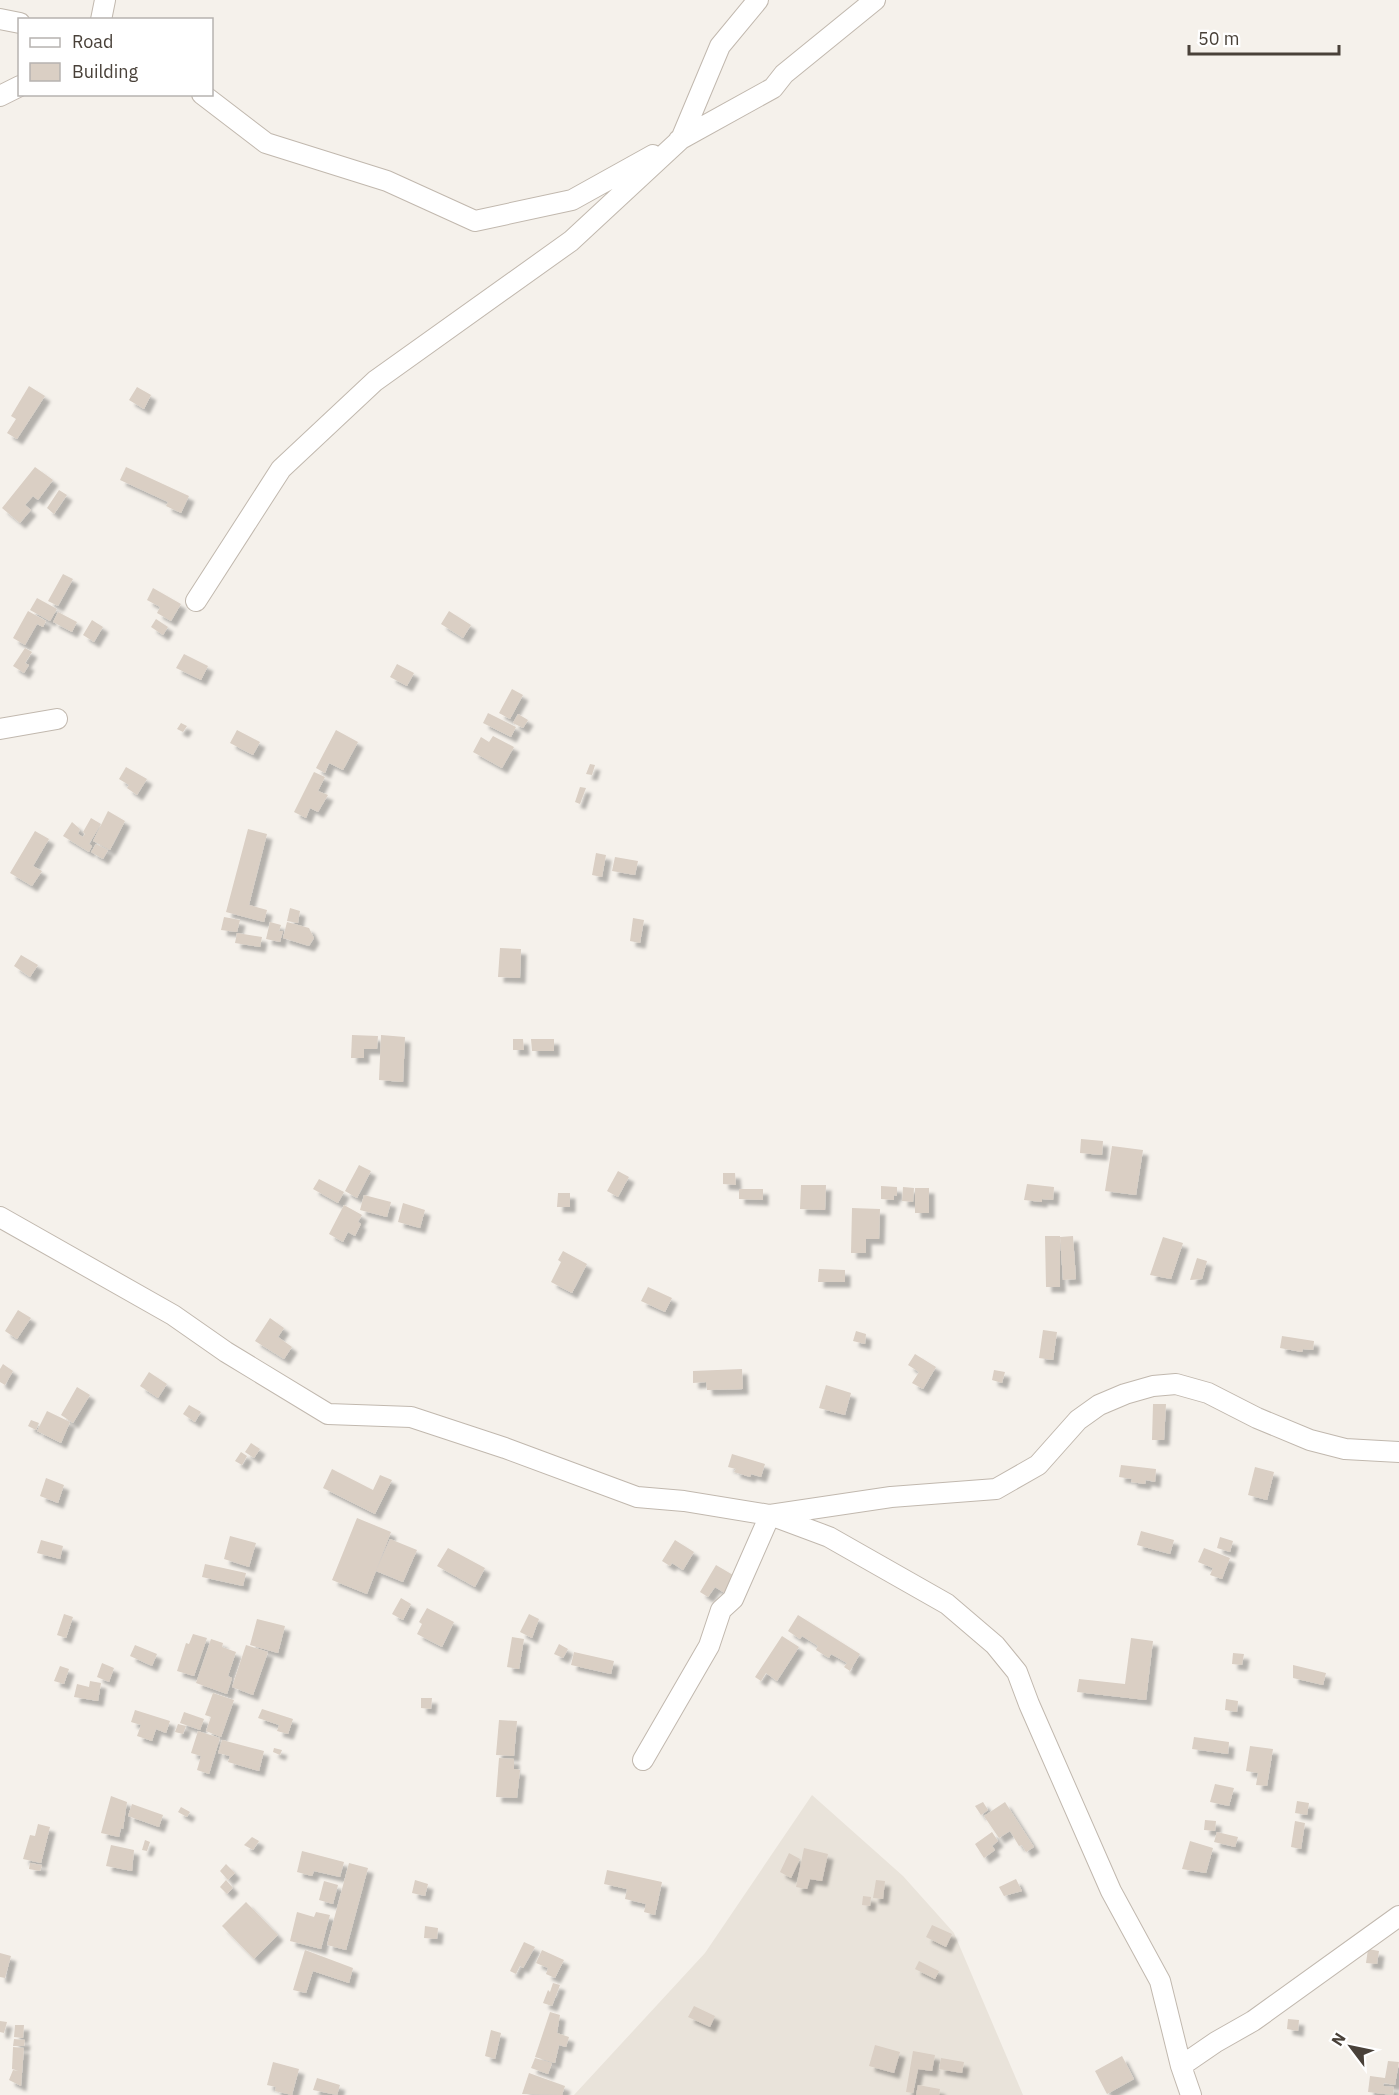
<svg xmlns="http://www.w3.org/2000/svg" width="1399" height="2095" viewBox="0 0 1399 2095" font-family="'IBM Plex Sans',sans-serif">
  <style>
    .residential { fill: #e9e3da }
    .building { fill: #dacfc4; filter: url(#shadow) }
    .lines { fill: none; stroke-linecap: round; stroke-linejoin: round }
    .street-casing { stroke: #c1b8ae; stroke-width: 22 }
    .street { stroke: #fff; stroke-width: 20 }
  </style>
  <defs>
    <filter id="shadow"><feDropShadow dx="5.5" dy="5.5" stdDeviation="1.5" flood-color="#0004"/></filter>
  </defs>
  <rect width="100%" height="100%" fill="#f5f1eb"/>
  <path class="residential" d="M812,1795L903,1876L954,1933L1023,2095H574L705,1953Z"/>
  <path class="building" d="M29,386L45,396L17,439L7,433L16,419L11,416Z
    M137,387L151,395L144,409L129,400Z
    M35,467L53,480L38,500L33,496L25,505L31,510L20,523L2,508Z
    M126,467L189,496L181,513L166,506L168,502L120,480Z
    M59,490L67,495L54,514L47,508Z
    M63,574L73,579L58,606L48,601Z
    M153,588L181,604L171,621L157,613L160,607L147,600Z
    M37,598L57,609L50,621L30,610Z
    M28,611L46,621L43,627L37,624L25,645L13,638Z
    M449,611L471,625L463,638L441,624Z
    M58,612L77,622L72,632L53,622Z
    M156,619L168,627L163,635L151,627Z
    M92,620L103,627L94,642L83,635Z
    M25,648L32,652L25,663L29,665L24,673L13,666Z
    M184,654L208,666L201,680L176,668Z
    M397,664L414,673L407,686L390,677Z
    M512,689L523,695L510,719L499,713Z
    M488,713L516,727L511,737L483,723Z
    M518,714L528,720L523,728L513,723Z
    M181,723L187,726L183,732L177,729Z
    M237,730L260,742L253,755L230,743Z
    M336,730L358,742L343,770L329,763L325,773L316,768Z
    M493,736L514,747L502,768L473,752L481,737L489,742Z
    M590,764L595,765L592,775L586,774Z
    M126,767L147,779L137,795L127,788L129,785L119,779Z
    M314,772L325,777L318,791L328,795L318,812L310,808L306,818L294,812Z
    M580,787L586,788L580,804L575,802Z
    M108,811L125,821L110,850L93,841Z
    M91,818L101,824L89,844L92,846L89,852L63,836L72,822L80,829L78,834L83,837L85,834L83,832Z
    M248,829L267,834L249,905L267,910L264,922L226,912Z
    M35,831L49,839L33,866L42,871L32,886L10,873Z
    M96,844L108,850L103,859L91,852Z
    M596,853L606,855L602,877L592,875Z
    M615,857L638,861L635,875L612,871Z
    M290,908L300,911L298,923L287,921Z
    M224,917L240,920L237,932L221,930Z
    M633,918L644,920L640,943L630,941Z
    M270,922L281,925L279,931H283L280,942L266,939Z
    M287,922L309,928L314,938L309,946L283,938Z
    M237,933L262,937L260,947L235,943Z
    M500,948L521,949L520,978L498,977Z
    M21,955L38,965L30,977L14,966Z
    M352,1035L378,1036L377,1049H364V1058H351Z
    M381,1035L405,1037L403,1082L379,1080Z
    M513,1039H523L524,1050H513Z
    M531,1039H554V1051H532Z
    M1081,1139L1103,1141L1102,1155L1080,1153Z
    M1112,1146L1143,1150L1136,1195L1105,1191Z
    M359,1165L371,1171L357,1198L345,1191Z
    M618,1171L629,1177L618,1197L607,1191Z
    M723,1173H735L736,1185L723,1184Z
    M319,1179L344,1192L338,1203L313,1189Z
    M1027,1184L1054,1187L1053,1200L1042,1199V1202L1024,1200Z
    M801,1185H826L825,1210L800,1209Z
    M881,1186L897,1187V1196L894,1195V1200L881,1199Z
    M903,1187L914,1188L913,1202L902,1201Z
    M915,1188H929V1213H915Z
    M739,1189H763V1200L739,1199Z
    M558,1193H570V1207H557Z
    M364,1195L391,1202L387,1217L360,1210Z
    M403,1203L425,1210L420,1228L398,1222Z
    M344,1205L362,1215L358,1222L361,1224L355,1236L348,1232L343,1242L329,1234Z
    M852,1208L880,1209L879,1239H866V1253H851Z
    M1045,1236H1060V1287H1046Z
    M1073,1236L1076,1279L1063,1280L1060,1237Z
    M1163,1237L1183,1243L1171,1279L1150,1275Z
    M563,1251L587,1264L572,1293L551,1282L561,1262L558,1260Z
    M1197,1258L1207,1261L1202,1279L1190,1280Z
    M819,1269L845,1270V1282H818Z
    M648,1287L672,1298L665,1312L641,1301Z
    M18,1310L31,1318L17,1339L5,1331Z
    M270,1318L284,1328L278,1337L292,1347L284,1359L255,1341Z
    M1043,1330L1057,1332L1053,1360L1039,1358Z
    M856,1331L866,1334L865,1344L853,1341Z
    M1282,1336L1314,1341L1313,1350L1303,1349L1302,1352L1280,1348Z
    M915,1354L936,1367L923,1389L912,1383L919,1372L908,1365Z
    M3,1364L13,1371L5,1385L0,1382V1369Z
    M742,1369L743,1389L707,1390L706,1382L693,1383V1371Z
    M994,1370L1005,1372L1002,1383L992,1380Z
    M149,1372L167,1384L158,1398L140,1386Z
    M826,1385L851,1393L845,1415L819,1408Z
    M77,1387L90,1395L73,1423L61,1415Z
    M1153,1404H1166L1164,1440H1152Z
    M189,1405L201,1412L195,1422L183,1414Z
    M47,1411L70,1422L61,1443L37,1431Z
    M31,1420L39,1423L36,1430L28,1426Z
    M251,1443L260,1449L254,1458L245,1452Z
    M241,1452L247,1456L242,1465L235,1461Z
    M732,1454L765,1464L761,1477L751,1474L750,1477L734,1472L736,1469L728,1467Z
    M1121,1465L1156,1469L1155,1482L1146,1480L1145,1484L1131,1482L1132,1479L1119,1477Z
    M1255,1467L1274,1472L1267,1500L1248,1495Z
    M332,1469L373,1490L380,1475L392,1480L375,1514L323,1488Z
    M46,1478L64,1485L58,1503L40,1496Z
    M357,1518L391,1532L367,1594L332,1580Z
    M1141,1531L1174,1540L1170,1554L1137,1545Z
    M230,1536L256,1543L249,1567L224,1559Z
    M1220,1537L1233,1541L1230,1552L1217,1548Z
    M390,1539L417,1550L403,1582L376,1571Z
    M41,1540L63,1546L60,1559L37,1553Z
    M675,1540L694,1552L683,1570L672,1563L670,1566L662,1561Z
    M448,1548L485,1568L475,1587L437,1566Z
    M1204,1548L1230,1558L1222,1579L1210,1575L1213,1568L1198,1562Z
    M205,1564L246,1573L243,1586L202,1577Z
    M716,1565L738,1578L728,1595L715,1587L708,1597L700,1592Z
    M401,1598L411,1604L403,1620L392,1614Z
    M427,1608L454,1622L442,1647L417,1634L422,1624L419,1622Z
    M64,1614L73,1617L66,1638L57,1635Z
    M529,1614L539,1619L532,1638L520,1632Z
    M798,1615L860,1654L850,1671L844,1667L847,1663L831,1654L829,1658L816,1650L818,1646L802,1636L800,1639L788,1631Z
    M257,1619L285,1626L278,1653L250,1645Z
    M193,1634L207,1638L194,1676L177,1671L186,1643L189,1644Z
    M782,1636L799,1647L777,1681L766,1673L761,1681L755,1677Z
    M512,1637L524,1639L519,1669L507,1667Z
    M1131,1638L1153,1641L1146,1700L1077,1692L1079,1679L1125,1684Z
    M211,1639L223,1643L222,1647L236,1652L228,1676L232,1678L227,1694L196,1683Z
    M559,1644L568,1649L563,1658L554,1654Z
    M135,1645L157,1654L152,1666L130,1656Z
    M246,1645L268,1652L253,1695L232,1687Z
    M574,1652L614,1661L611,1674L571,1665Z
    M1233,1653L1244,1654L1242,1665L1232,1664Z
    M102,1663L114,1668L109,1682L97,1677Z
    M1293,1665L1326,1673L1323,1685L1293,1678Z
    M60,1666L69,1669L64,1684L54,1681Z
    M90,1681L101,1683L98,1701L74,1697L77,1684L89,1687Z
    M213,1693L234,1700L221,1737L206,1731L211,1717L205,1715Z
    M421,1698H432L431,1709L421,1708Z
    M1226,1699L1238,1701L1237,1712L1225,1710Z
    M262,1709L293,1719L288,1734L277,1731L279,1725L258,1718Z
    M135,1710L170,1721L166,1733L156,1729L152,1741L137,1736L141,1725L131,1722Z
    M184,1712L204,1719L200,1730L180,1723Z
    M499,1720L517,1721L514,1756L496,1755Z
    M178,1724L186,1726L183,1734L175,1732Z
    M198,1731L220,1738L209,1774L197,1770L201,1756L191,1753Z
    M1194,1737L1229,1742L1228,1754L1192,1749Z
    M222,1740L264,1751L259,1771L228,1762L230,1756L218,1753Z
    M1250,1746L1273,1749L1267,1786L1256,1785L1258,1773L1246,1771Z
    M274,1748L282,1750L280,1755L273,1752Z
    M499,1758L514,1759V1769L520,1770L517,1798L496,1797Z
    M1215,1784L1234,1788L1229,1806L1210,1802Z
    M111,1796L127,1802L123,1829L121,1828L119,1837L101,1833Z
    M1297,1801L1309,1803L1307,1815L1295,1813Z
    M983,1802L988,1810L981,1815L975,1806Z
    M1005,1802L1034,1847L1026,1852L1022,1845L1019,1846L1010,1831L999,1838L984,1816Z
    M132,1804L163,1815L159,1827L128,1816Z
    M181,1807L190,1812L187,1817L178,1812Z
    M1205,1820L1216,1821L1215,1831L1204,1830Z
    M1295,1821L1305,1823L1301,1849L1291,1847Z
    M38,1824L50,1827L41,1863L23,1859L30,1835L35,1836Z
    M992,1832L998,1841L992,1846L995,1850L984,1858L975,1844Z
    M1217,1832L1238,1837L1235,1847L1214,1842Z
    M252,1837L259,1841L253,1850L244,1845Z
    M145,1840L150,1842L147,1851L142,1850Z
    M1190,1841L1213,1848L1206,1873L1182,1869Z
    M111,1845L134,1850L132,1871L106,1866Z
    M804,1848L828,1854L822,1881L810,1879L807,1889L796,1887Z
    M302,1851L344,1862L340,1877L314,1871L312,1876L297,1872Z
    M789,1853L800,1859L791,1878L780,1872Z
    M30,1863L42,1865L40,1871L29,1869Z
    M349,1863L368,1868L346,1950L327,1945Z
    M226,1864L235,1873L228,1880L220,1871Z
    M607,1870L662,1882L655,1915L644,1912L646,1904L625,1899L627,1889L604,1884Z
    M1016,1879L1022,1891L1004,1896L999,1887Z
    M226,1880L233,1888L227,1894L220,1887Z
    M415,1880L428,1884L425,1896L412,1893Z
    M876,1880L885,1881L883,1899L873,1898Z
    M324,1881L338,1885L333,1904L319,1900Z
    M863,1896L871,1897L870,1906L862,1905Z
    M246,1902L278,1935L254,1959L222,1926Z
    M297,1912L314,1917L316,1912L330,1915L321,1949L290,1941Z
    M932,1925L952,1934L946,1947L926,1937Z
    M425,1926L438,1928L437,1939L424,1938Z
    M524,1942L535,1947L523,1968L520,1966L516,1974L510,1971Z
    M1368,1949L1379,1951L1377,1964L1366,1963Z
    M305,1950L353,1968L349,1983L313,1971L306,1993L293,1990Z
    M542,1950L564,1960L555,1978L546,1974L548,1968L536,1963Z
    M0,1953L11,1956L5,1978L0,1977Z
    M919,1961L939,1971L935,1979L915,1969Z
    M553,1983L560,1985L552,2006L543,2003L548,1990L550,1992Z
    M694,2006L715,2016L710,2027L688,2017Z
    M550,2012L560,2015L557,2033L569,2037L566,2047L559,2045L555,2063L535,2057Z
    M1288,2019L1299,2020L1298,2031L1287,2029Z
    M0,2021L7,2022L4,2033L0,2032Z
    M15,2025H24L23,2038L14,2037Z
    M491,2030L501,2033L495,2059L485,2056Z
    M14,2039L25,2040L24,2046H13Z
    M875,2045L900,2052L894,2073L869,2066Z
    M13,2047L24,2048L21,2086L9,2080L13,2070L19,2071L12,2069Z
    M913,2051L935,2055L932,2071L918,2069L913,2093L906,2092Z
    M1122,2056L1134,2079L1107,2094L1095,2071Z
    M535,2058L552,2063L548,2074L531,2068Z
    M941,2058L964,2062L962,2073L939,2069Z
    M1388,2061L1399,2062L1395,2085L1384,2083L1383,2086L1394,2087L1393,2095L1368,2092L1370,2076L1385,2078Z
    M273,2062L299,2069L292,2095L275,2091L276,2087L267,2085Z
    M529,2073L565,2086L562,2095L522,2094Z
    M317,2078L340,2085L337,2095L313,2090Z
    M918,2085L940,2089L939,2095H916Z"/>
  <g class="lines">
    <g class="street-casing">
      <path id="street" d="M0,19L20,23
        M101,20L105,0
        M202,94L266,143L387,181L475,221L572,200L653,155
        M0,96L20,86
        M679,140L773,88L784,74L875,0
        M196,601L281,469L375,381L571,241L681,139L720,46L758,0
        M0,729L57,719
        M0,1217L173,1315L226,1352L328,1414L411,1417L505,1448L637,1497L684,1501L770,1515L829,1537L947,1604L995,1645L1017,1672L1029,1704L1111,1891L1160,1981L1181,2066L1191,2095
        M643,1760L709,1646L721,1610L733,1599L770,1515L891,1497L996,1489L1038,1465L1078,1420L1099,1405L1125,1394L1153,1386L1176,1384L1208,1393L1257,1418L1310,1440L1345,1449L1399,1452
        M1181,2066L1216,2042L1253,2021L1399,1916"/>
    </g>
    <use href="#street" class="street"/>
  </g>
  <rect x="18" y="18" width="195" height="78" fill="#ffffff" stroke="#b6b3b0" stroke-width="1.5"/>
  <rect x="30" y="38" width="30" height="9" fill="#ffffff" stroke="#b6b3b0" stroke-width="1.5"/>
  <text x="72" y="48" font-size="18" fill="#494139">Road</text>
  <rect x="30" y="63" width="30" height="18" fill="#dacfc4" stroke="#b6b3b0" stroke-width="1.5"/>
  <text x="72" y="78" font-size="18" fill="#494139">Building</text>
  <g transform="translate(1351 2047) rotate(302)" stroke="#ffffff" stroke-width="4.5" paint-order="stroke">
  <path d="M0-4.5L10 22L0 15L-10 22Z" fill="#494139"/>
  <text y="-9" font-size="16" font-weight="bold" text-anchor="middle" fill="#494139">N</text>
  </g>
  <path d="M1189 45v9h150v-9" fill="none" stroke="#494139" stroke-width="3"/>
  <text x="1198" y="45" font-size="18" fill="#494139" stroke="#ffffff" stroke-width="4.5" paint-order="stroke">50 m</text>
</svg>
